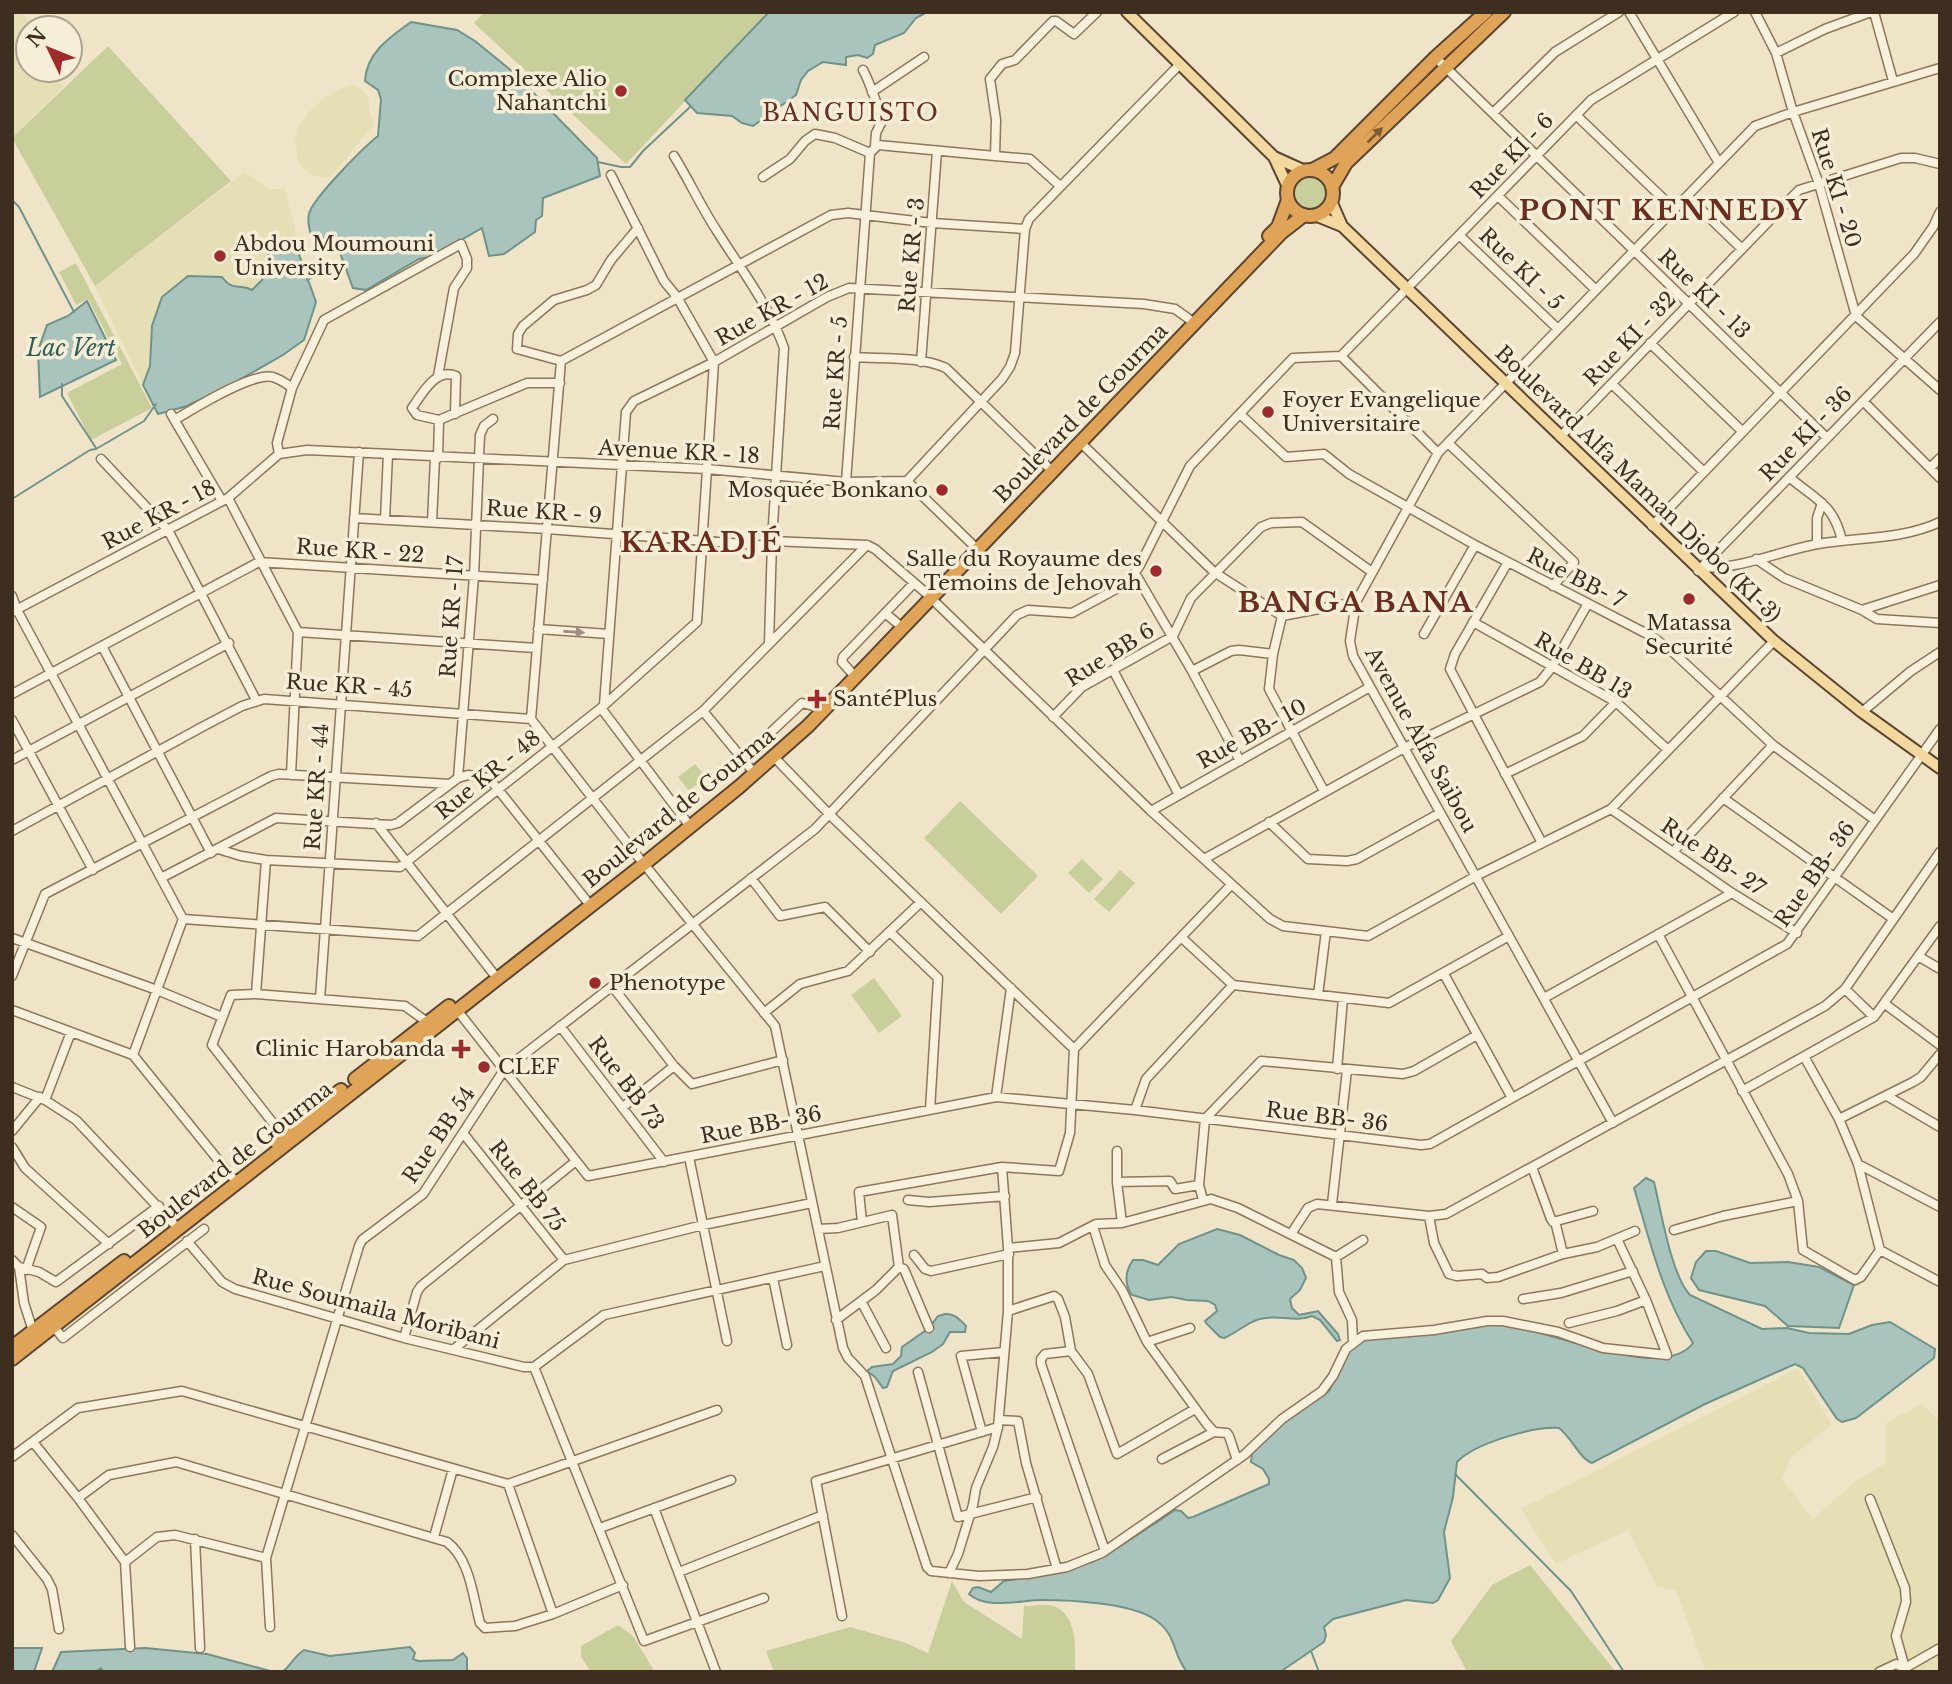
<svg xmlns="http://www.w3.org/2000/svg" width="1952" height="1684" viewBox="0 0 1952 1684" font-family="'Libre Baskerville',serif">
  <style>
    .farmland { fill: #e6deb5 }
    .green { fill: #c9cf9b }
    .water { fill: #a9c4bc; stroke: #6f938a; stroke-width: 2 }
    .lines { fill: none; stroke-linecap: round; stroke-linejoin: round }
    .stream { stroke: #6f938a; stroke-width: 2 }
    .minor-casing { stroke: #8d765c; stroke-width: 11 }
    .major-casing { stroke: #5b4430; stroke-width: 14 }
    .highway-casing { stroke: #5b4430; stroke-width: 16 }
    .minor { stroke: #faf1dc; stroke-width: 8 }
    .major { stroke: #f3d9a0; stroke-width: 10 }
    .highway { stroke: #e0a458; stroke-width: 12 }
    .oneway { fill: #7e5d36 }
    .oneway2 { fill: #9c907e }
    .poi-dot { fill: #9e2a2b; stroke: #f7eed8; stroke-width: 2.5 }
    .labels { text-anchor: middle; stroke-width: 7; stroke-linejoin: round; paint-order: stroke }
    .poi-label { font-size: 21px; fill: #3d2e20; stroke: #f7eed8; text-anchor: start }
    .street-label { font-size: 21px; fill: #3d2e20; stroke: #f7eed8 }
    .neighbourhood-label { font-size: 23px; letter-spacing: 2px; fill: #6b2e1e; stroke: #f7eed8 }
    .water-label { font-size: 23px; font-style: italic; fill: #2f5d5a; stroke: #f7eed8 }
    .district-label { font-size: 28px; font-weight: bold; letter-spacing: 2px; fill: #6b2e1e; stroke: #f7eed8 }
  </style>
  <rect width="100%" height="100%" fill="#f0e4c8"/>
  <path class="farmland" d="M12,12H21L32,25L19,37L28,46V70H50L64,86L12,138Z
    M353,85L364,91L369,100V110L374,124L332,175L324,178L309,174L298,163L295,140L298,128L308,113L323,99L339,89Z
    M245,172L270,189H285L296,234L297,249L278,247L269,252L262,280L252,290L246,287L237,289L227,284L222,277L188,276L162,296L152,326L150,366L143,385L95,286Z
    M1798,1368L1832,1425L1791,1457L1782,1479L1813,1519L1855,1482L1886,1463V1423L1922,1404L1940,1421V1672H1706L1676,1590L1657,1587L1628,1530L1556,1564L1521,1509Z"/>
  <path class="green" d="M484,12H769L626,164L474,23Z
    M108,46L231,181L95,286L12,138Z
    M1294 193a17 17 0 1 1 34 0a17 17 0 1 1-34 0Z
    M76,263L152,408L91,440L67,393L122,364L88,299L76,305L59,272Z
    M695,764L706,777L689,791L678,777Z
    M960,801L1038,876L1001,914L924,838Z
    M1082,859L1103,879L1089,893L1068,873Z
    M1120,870L1135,883L1109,912L1094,899Z
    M874,978L902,1016L879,1033L851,995Z
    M1530,1565L1616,1672H1467L1451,1641L1492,1585Z
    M952,1581L964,1602L1022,1639L1024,1606C1033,1606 1045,1603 1053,1606C1079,1614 1075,1652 1075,1672H774L766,1651L850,1627L906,1643L928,1653Z
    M618,1625L633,1636L655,1672H591L581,1657V1646Z"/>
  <path class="water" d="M769,12H927L916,18L904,33L875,45L873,54L867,58L858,55L846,57V65L823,62L808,71L801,80L796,95L753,126L742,123L732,116L697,113L685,100Z
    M411,22L457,30L475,41L513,72L597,158L600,176L543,198L542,216L536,220L535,232L504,254L489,256L482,228L432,257L419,259L366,290L353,288L339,250L330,239L311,235C309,228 307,221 309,214C312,199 364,147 378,136L381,99L378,90L365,81C366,53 390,37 411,22Z
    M278,247L297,249L316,302L304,340L283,355L232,384L187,406L158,414L143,385L150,366L152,326L162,297L188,276L222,277C233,292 239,283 252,290L262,280L269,252Z
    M87,301L116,360L40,397L38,351L47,325L68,316Z
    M1646,1178L1654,1182C1661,1210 1671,1275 1690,1295L1762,1329L1787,1328L1809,1333L1849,1334L1872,1325L1890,1322L1935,1349L1934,1358L1856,1418L1842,1422L1837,1419L1803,1368L1795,1364L1705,1404L1592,1463C1580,1459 1572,1438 1559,1428C1534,1426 1475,1443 1457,1462L1453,1497L1444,1532L1450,1578L1438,1600L1433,1603L1406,1600L1333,1619L1324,1627L1326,1635L1324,1642L1280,1672H1187C1171,1652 1178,1635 1154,1619C1131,1603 1070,1600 1042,1600C1021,1600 986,1610 969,1594L973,1588L978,1587L991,1592L1004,1581L1044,1575L1092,1562L1119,1547L1175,1510L1181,1511L1188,1518L1193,1517L1269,1484V1479L1263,1469L1251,1462L1252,1453L1288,1418L1329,1391L1350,1348L1358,1341C1404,1334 1451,1323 1497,1324C1543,1326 1662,1385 1693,1343C1662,1295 1650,1241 1634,1188Z
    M1217,1229L1240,1235L1279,1255L1294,1260L1302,1268L1306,1278L1300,1290L1290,1299L1292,1308L1299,1315L1318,1311L1338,1334L1340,1340L1337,1341L1320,1320L1312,1316C1294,1323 1279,1314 1260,1319C1247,1322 1237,1333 1224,1338L1220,1337L1206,1323L1205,1321L1217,1311L1215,1305L1208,1301L1187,1300L1172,1297L1149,1300L1132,1295C1124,1284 1125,1271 1133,1260H1143L1158,1265L1179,1244Z
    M1706,1251H1716L1750,1263L1788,1262L1819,1267L1854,1285L1839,1328L1788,1326L1765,1306L1699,1290L1691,1278L1696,1262Z
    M945,1314C954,1313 959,1319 966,1326L965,1332H950L943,1344L932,1352L893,1371L887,1387L883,1388L875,1377L867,1371L872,1367L893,1364L901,1356L902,1347L929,1328L938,1316Z
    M410,1647L415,1653L413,1659L418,1661L453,1660L463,1653L467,1658V1672H282C291,1666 294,1656 304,1650L330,1656Z
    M12,1648H42L34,1672H12Z
    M145,1648L207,1654L274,1672H104L101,1668L95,1672H52L61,1652Z"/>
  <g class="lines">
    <path class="stream" d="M598,162L621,167H630L644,150L690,107
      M12,200L19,207L74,312
      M307,280L342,261
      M62,384V396L96,448
      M12,499L90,450L96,449L144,421L156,404
      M1455,1474L1571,1591L1624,1672
      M1311,1651L1319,1672"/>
    <g class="minor-casing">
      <path id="minor" d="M1629,12L1719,163
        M1755,12L1776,53L1793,112L1819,184L1856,316L1940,390
        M1874,12L1893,81
        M1776,53L1825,29L1871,12
        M1436,58L1827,438
        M863,70C872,86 874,102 884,117L876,133L875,146
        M872,92L924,57
        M1493,113L1555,52L1619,12
        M1576,115L1674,209
        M674,156C689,180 701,207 717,231C740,268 769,305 784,348L772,541L769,644
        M763,177L790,159L805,141L815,134L835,138L870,153
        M1060,186L1030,159L995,156L996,120L990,79L1002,64L1015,60L1053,21H1056L1074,34L1097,12
        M1498,196L1596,290
        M1687,196L1742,249
        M638,228L611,260L596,285L587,290L554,300L523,326L518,334L517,349L561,361L831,215L848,213L932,223L1025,229
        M1459,235L1558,329
        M1650,343L1743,432
        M1341,356L1591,100L1734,12
        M854,357C883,359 919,356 946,368L1047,466
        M921,362L937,151
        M1612,384L1704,472
        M1863,401L1940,478
        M171,414L222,501
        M1240,414L1286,457L1324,454L1349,474L1475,545L1653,637L1675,654L1773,745L1875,820
        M176,419C195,408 252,372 273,377C279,379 287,384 292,388
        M439,420L417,415L412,408C422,394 436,367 456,376L455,414
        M1560,437L1799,190L1901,158H1915L1940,164
        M1080,442L1214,572L1282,616L1356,602
        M1448,443L1574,562L1553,586
        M279,454L277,443L292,388L324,320L461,244L467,259V268L454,288L438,376
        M438,458L439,420L527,383H560
        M101,459L168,530L256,700
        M1930,468L1940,458
        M1789,477C1816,500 1834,504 1842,541
        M907,481L1002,379L1010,367L1015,353L1025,229L1029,219L1180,64
        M846,482L870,153L878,145L995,156
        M228,498L298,632L291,775
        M354,518L547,529L772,546
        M385,520L388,454
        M432,522L435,458
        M1652,526L1914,254L1933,227L1940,212
        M772,541L867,545L875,549L926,593
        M1817,544V518L1822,503
        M1756,559L1784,578L1862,610L1877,619L1940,623
        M1508,562L1455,654L1450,669L1542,843
        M1701,567C1737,571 1782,550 1818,544C1858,537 1902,540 1940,522
        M1698,571L1940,322
        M1135,573L1192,671L1240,761
        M12,596L17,610L183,919L133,1055
        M931,598L1151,811L1270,919L1283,926L1368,936L1476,876L1611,809L1774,641
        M1862,610L1940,585
        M12,612L228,498L279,454L307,450L707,469L846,482L907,481L972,544
        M885,613L897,623
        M1282,616L1273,654L1269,689L1324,791
        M1473,622L1616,702L1668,750
        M538,629L609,634
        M298,632L536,648
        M1424,634L1475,545
        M102,646L211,853
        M1113,670L1179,795
        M1192,671L1231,651L1239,650L1273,654
        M851,672L842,662L843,657L914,583
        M12,694L259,562L543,580
        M604,705L626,412L634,401L714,362L827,297L849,288L1144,304L1175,309L1189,319
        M601,708L686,821
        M703,711L750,768
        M1862,712L1911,671L1940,652
        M1053,717L1082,687L1173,636L1191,598L1261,527L1271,523L1302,522L1372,572
        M531,719L561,361
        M12,720L93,870
        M768,735L802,703L817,707
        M774,757L829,814L1074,1049
        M12,760L229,643
        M1505,774L1583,736L1616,702
        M458,778L474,576L480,435L484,426L493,419
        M1723,798L1892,918
        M1611,809L1732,893L1797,933
        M1151,811L1370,687
        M1269,822L1308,859L1347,861L1357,859L1440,813
        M376,823L493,973
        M12,831L202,727L242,706L264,699L531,719L639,858
        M218,849L241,856L266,860L400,867L601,708L697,622L714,362L677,297L664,281L611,175
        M1673,852L1773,745
        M1204,859L1404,748L1540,682L1552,667L1587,605
        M644,864L775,1026L843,1348L848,1358L865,1376L927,1567L931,1571L979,1576L1028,1574L1067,1567L1102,1553L1244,1455L1282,1419L1322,1391L1333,1376L1346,1349L1363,1336L1434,1330L1487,1321H1503L1558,1332L1603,1348L1667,1355L1646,1300L1617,1239
        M161,878L276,818L391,825L398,823L458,778L468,775L489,778L586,900
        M751,878L780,916L825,907L870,952
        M183,919L418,936L703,711L867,545
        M890,932L938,978L930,1110
        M1658,934L1788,1174L1798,1201L1803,1250L1855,1280L1861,1277L1880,1250
        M12,938L157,990L222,1017
        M1182,938L1233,985
        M1918,956L1940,969
        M1444,974L1512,1098
        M12,976L45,894L271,776L279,774L450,784
        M612,986L674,1066L692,1084L783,1060
        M1845,989L1874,1017
        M256,994L266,860
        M1318,995L1326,931
        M1544,998L1732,893
        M320,999L359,452
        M1885,1004L1940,1045
        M12,1010L133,1055L232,1177
        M457,1010L588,1176L996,1097L1135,1110L1421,1145L1430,1144L1787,944L1940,729
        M764,1013L800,984L848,971L921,902
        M560,1026L664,1162
        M1805,1058L1839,1119L1858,1164L1880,1250L1940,1282
        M1337,1069L1343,998
        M12,1087L45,1100L76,1120L173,1223
        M1742,1091L1874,1017L1940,926
        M1887,1096L1940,1127
        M996,1097L1011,988
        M45,1100L71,1032
        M623,1107L674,1066
        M1135,1110L1146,1079L1233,985L1389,1003L1509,936
        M1839,1119L1913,1082L1921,1077L1940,1054
        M1613,1123L1353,656L1350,641L1356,602L1438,453L1755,126L1793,112L1940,68
        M12,1131L40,1097
        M463,1133L564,1260
        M283,1136L212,1045L231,995L256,994L405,1006L427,1022
        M12,1147L25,1168L109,1244
        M689,1157L727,1341
        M1858,1164L1940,1207
        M1532,1167L1551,1219L1556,1225L1563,1254
        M1117,1182V1151
        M1199,1185L1205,1119L1261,1061L1403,1074L1414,1071L1477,1035
        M908,1200L929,1202L1005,1196
        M1332,1204L1347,1070
        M12,1207L41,1227L26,1270
        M1429,1216L1434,1243L1449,1274L1457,1276L1482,1274L1487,1278L1498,1277L1563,1254L1597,1247L1635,1231
        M862,1222L859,1192L1002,1167L1059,1171L1070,1133L1074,1049L1231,885
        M1553,1222L1593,1211
        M1122,1223L1117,1182L1170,1181L1175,1189L1199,1185L1203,1200
        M1093,1226L1105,1265L1122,1290L1147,1342L1206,1423L1214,1432L1227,1433L1229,1436L1237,1460
        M818,1229L838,1228L892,1215L899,1267L904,1269L929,1328
        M1674,1230L1723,1216L1798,1201
        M1291,1234L1308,1208L1317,1204L1429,1216L1446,1214L1825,1006L1845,989L1940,852
        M187,1241L222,1282L235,1289L404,1338L524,1367H534
        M1008,1248L1059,1243L1096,1224L1122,1223L1211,1199L1238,1208L1336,1257L1363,1240
        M914,1255L925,1269L931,1271L1009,1254
        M1336,1257L1339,1292L1352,1320L1353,1342
        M12,1260L19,1267L39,1272L56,1282L159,1206
        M19,1267L24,1303L33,1331
        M773,1278L787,1345
        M1523,1299L1561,1293L1633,1271
        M861,1301L886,1348
        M1008,1311L1054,1296L1058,1299L1065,1317L1071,1351L1088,1374L1117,1454L1195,1409
        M836,1320L876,1290L899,1267
        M1569,1323L1617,1311L1646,1300
        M54,1327L63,1338L204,1229
        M404,1338L417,1292L421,1286L576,1161
        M1147,1342L1190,1328
        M454,1349L564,1260L703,1225L812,1203
        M1071,1351L1045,1354L1041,1359V1364L1105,1551
        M534,1367L644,1641L764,1598
        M534,1367L604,1315L825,1266
        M918,1372L958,1517L1037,1497
        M999,1420L1018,1421L1026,1463L1057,1569
        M982,1432L961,1356L1004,1352
        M33,1442L78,1498L125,1562L130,1647
        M12,1457L78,1408L182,1391L508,1484L717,1410
        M1162,1459L1214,1432
        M508,1484L553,1614L623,1585
        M78,1498L109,1475L176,1462L447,1542C470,1559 473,1597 480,1623L485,1628L515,1626L553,1614
        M1870,1499L1905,1588L1906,1602L1896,1636L1905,1668
        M654,1508L716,1672
        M600,1528L731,1480
        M12,1535L47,1579L52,1589L59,1629
        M434,1537L453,1469
        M195,1539L200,1648
        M125,1562L157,1537L175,1535L266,1558
        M679,1572L823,1515
        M949,1573L958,1554L973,1505L976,1488L993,1447L998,1427L1008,1311V1248L1002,1167
        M842,1616L816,1481L998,1427
        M270,1627L266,1558L359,1246L362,1240L423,1194L504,1070L815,829L1017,615L1028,610L1072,613L1129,582L1140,565L1190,466L1293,358L1341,356L1438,453
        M1879,1672L1896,1664L1905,1668L1940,1648"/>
    </g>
    <g class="major-casing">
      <path id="major" d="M1127,12L1274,157L1305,171
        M1274,157L1288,187
        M1331,201L1342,226L1774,641L1862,712L1940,768
        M1315,215L1342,226"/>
    </g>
    <g class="highway-casing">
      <path id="highway" d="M1312,170L1335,158L1436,57L1486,12
        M1287 193a23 23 0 1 1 46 0a23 23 0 1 1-46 0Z
        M1332,187L1346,163L1504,12
        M1269,236L1278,227L1288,200
        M355,1079L449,1006
        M276,1142L341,1090
        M12,1347L124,1261
        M12,1359L644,864L739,787L808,726L841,692L1281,233L1304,215"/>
    </g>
    <use href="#minor" class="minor"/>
    <use href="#major" class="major"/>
    <use href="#highway" class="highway"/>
  </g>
  <defs><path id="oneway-solid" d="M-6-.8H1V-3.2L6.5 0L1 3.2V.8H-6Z" transform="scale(1.75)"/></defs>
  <use class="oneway" href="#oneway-solid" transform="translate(1375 135) rotate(-45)"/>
  <use class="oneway2" href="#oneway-solid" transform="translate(574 632) rotate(4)"/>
  <g class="poi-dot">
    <circle cx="621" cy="91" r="7"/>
    <circle cx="220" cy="256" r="7"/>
    <circle cx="1268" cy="412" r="7"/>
    <circle cx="942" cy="490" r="7"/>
    <circle cx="1156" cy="571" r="7"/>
    <circle cx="1689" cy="599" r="7"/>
    <path d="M813.5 688.5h7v7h7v7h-7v7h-7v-7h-7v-7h7z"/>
    <circle cx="595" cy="983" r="7"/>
    <path d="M457.5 1038.5h7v7h7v7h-7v7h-7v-7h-7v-7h7z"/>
    <circle cx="484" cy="1067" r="7"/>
  </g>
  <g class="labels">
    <g class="poi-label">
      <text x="607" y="86" text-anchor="end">Complexe Alio<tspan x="607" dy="24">Nahantchi</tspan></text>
      <text x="234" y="251">Abdou Moumouni<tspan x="234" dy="24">University</tspan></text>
      <text x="1282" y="407">Foyer Evangelique<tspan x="1282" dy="24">Universitaire</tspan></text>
      <text x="928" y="497" text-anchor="end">Mosquée Bonkano</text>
      <text x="1142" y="566" text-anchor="end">Salle du Royaume des<tspan x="1142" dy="24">Temoins de Jehovah</tspan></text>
      <text x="1689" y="630" text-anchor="middle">Matassa<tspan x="1689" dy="24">Securité</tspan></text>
      <text x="833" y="706">SantéPlus</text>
      <text x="609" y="990">Phenotype</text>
      <text x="445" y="1056" text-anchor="end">Clinic Harobanda</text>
      <text x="498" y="1074">CLEF</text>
    </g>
    <g class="street-label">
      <text transform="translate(1512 156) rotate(-46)" y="7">Rue KI - 6</text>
      <text transform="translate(1836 188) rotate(73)" y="7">Rue KI - 20</text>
      <text transform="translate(912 255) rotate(-85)" y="7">Rue KR - 3</text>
      <text transform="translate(1521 269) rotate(44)" y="7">Rue KI - 5</text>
      <text transform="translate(1704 294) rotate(44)" y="7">Rue KI - 13</text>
      <text transform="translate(772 310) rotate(-29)" y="7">Rue KR - 12</text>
      <text transform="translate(1630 339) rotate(-46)" y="7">Rue KI - 32</text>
      <text transform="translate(836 373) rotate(-86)" y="7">Rue KR - 5</text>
      <text transform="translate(1081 413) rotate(-46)" y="7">Boulevard de Gourma</text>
      <text transform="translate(1806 434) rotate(-46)" y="7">Rue KI - 36</text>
      <text transform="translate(679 452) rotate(3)" y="7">Avenue KR - 18</text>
      <text transform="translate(1638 484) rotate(44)" y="7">Boulevard Alfa Maman Djobo (KI-3)</text>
      <text transform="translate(544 512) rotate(4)" y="7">Rue KR - 9</text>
      <text transform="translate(159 515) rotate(-28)" y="7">Rue KR - 18</text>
      <text transform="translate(360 551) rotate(4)" y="7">Rue KR - 22</text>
      <text transform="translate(1576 578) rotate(27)" y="7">Rue BB- 7</text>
      <text transform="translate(452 617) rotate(-86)" y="7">Rue KR - 17</text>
      <text transform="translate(1110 655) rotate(-32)" y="7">Rue BB 6</text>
      <text transform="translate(1583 666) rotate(31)" y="7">Rue BB 13</text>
      <text transform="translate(349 686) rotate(4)" y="7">Rue KR - 45</text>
      <text transform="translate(1252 734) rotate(-29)" y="7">Rue BB- 10</text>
      <text transform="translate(1421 740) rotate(61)" y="7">Avenue Alfa Saibou</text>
      <text transform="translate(488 775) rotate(-39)" y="7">Rue KR - 48</text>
      <text transform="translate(317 787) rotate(-86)" y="7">Rue KR - 44</text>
      <text transform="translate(679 808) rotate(-39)" y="7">Boulevard de Gourma</text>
      <text transform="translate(1713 857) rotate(34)" y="7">Rue BB- 27</text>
      <text transform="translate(1815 874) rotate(-55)" y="7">Rue BB- 36</text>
      <text transform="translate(626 1083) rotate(53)" y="7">Rue BB 73</text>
      <text transform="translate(1327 1117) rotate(7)" y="7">Rue BB- 36</text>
      <text transform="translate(761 1125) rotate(-11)" y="7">Rue BB- 36</text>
      <text transform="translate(439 1135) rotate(-56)" y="7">Rue BB 54</text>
      <text transform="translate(235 1160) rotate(-38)" y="7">Boulevard de Gourma</text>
      <text transform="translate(527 1186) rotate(52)" y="7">Rue BB 75</text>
      <text transform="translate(376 1309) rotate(15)" y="7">Rue Soumaila Moribani</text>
    </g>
    <g class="neighbourhood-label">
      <text x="851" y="121">BANGUISTO</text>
    </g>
    <g class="water-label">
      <text x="71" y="356">Lac Vert</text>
    </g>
    <g class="district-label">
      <text x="1664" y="220">PONT KENNEDY</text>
      <text x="702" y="552">KARADJÉ</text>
      <text x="1356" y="612">BANGA BANA</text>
    </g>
  </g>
  <rect width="1952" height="1684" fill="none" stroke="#3d2e20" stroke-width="28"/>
  <g transform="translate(49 49) rotate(313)"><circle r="33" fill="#f7eed8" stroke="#ada18e" stroke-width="2"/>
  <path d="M0-5L12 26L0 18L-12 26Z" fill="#9e2a2b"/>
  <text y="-10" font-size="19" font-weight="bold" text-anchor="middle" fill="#3d2e20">N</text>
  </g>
</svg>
